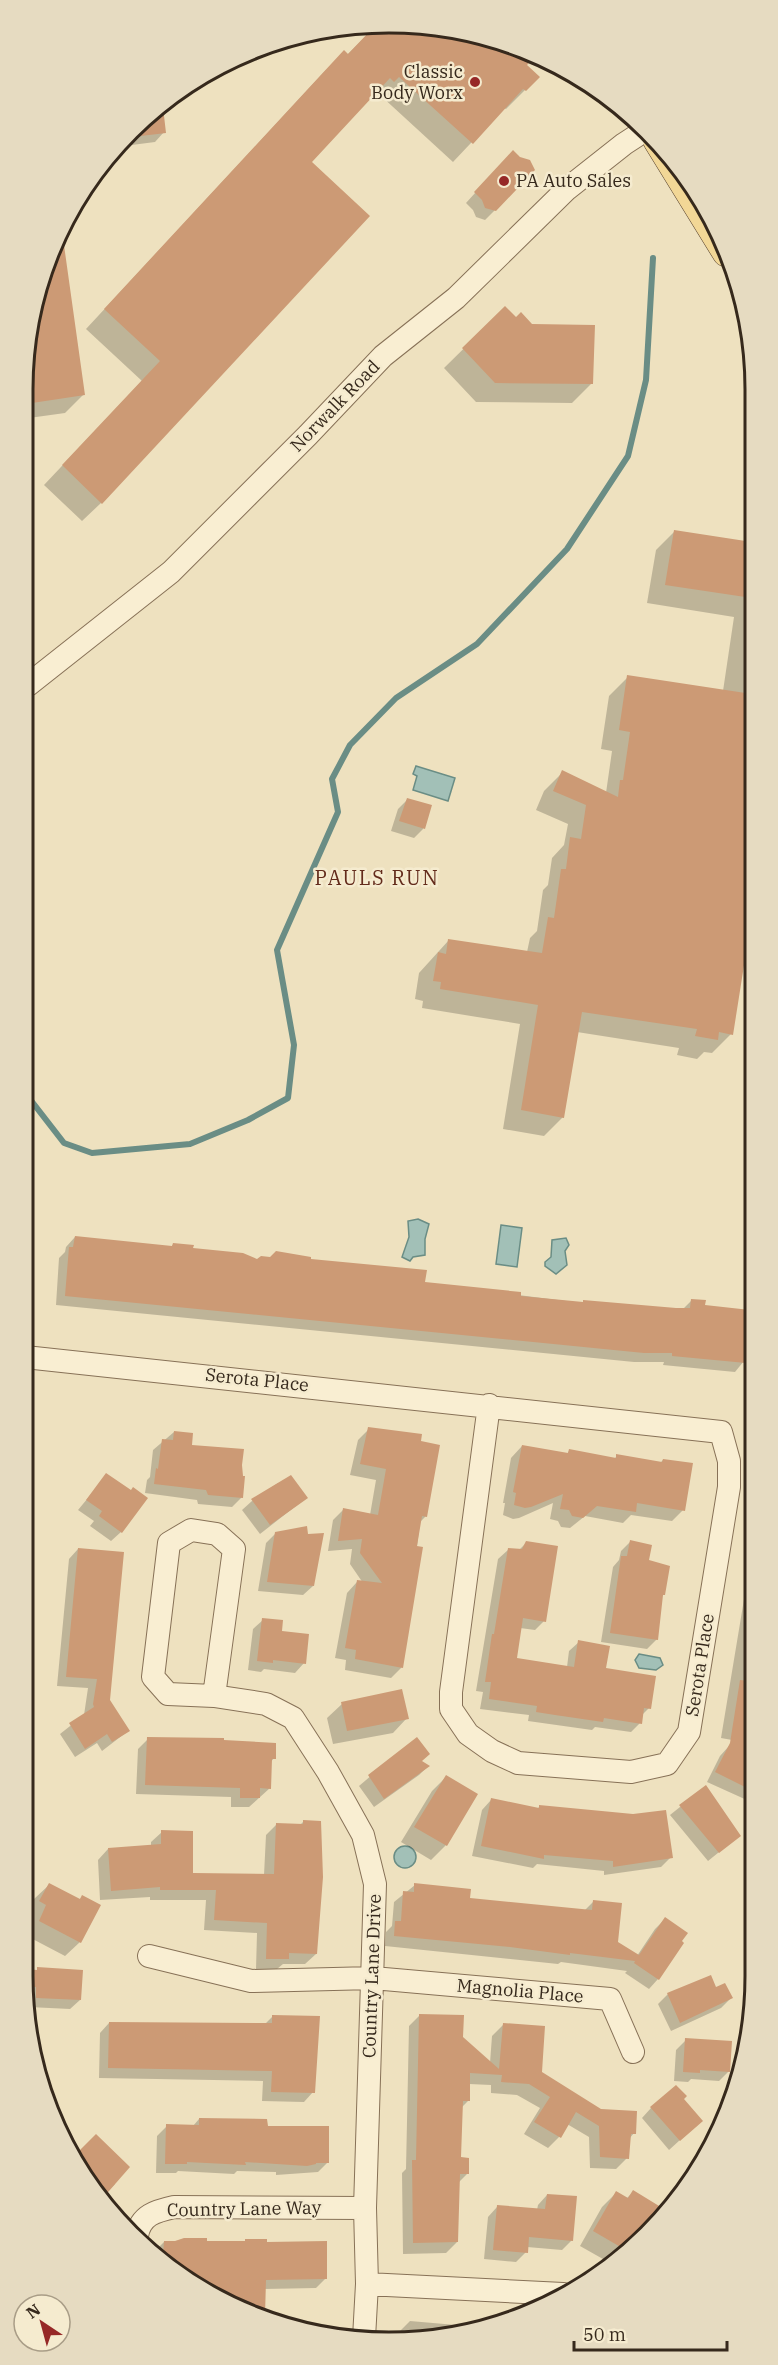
<svg xmlns="http://www.w3.org/2000/svg" width="778" height="2365" viewBox="0 0 778 2365" font-family="'IBM Plex Serif',serif">
  <style>
    .water { fill: #a2c0b7; stroke: #6a8d85; stroke-width: 1.5 }
    .shadow { fill: #0003 }
    .lines { fill: none; stroke-linecap: round; stroke-linejoin: round }
    .stream { stroke: #6a8d85; stroke-width: 6 }
    .building { fill: #cc9a75 }
    .minor-casing { stroke: #877157; stroke-width: 24 }
    .major-casing { stroke: #543f2c; stroke-width: 28 }
    .minor { stroke: #f9eed2; stroke-width: 22 }
    .major { stroke: #f2d796; stroke-width: 27 }
    .poi-dot { fill: #962827; stroke: #f5ebcf; stroke-width: 2 }
    .labels { text-anchor: middle; stroke-width: 5; stroke-linejoin: round; paint-order: stroke }
    .poi-label { font-size: 18px; fill: #36291c; stroke: #f5ebcf; text-anchor: end }
    .street-label { font-size: 18px; fill: #36291c; stroke: #f5ebcf }
    .neighbourhood-label { font-size: 20px; letter-spacing: 1.5px; fill: #632b1b; stroke: #f5ebcf }
    .rim { fill: none; stroke: #36291c; stroke-width: 3 }
  </style>
  <rect width="100%" height="100%" fill="#eee1bf"/>
  <path class="water" d="M416,766L455,778L448,801L413,790L417,776L413,774Z
    M418,1219L429,1224L425,1239V1255L413,1257L410,1261L402,1257L409,1237L408,1221Z
    M501,1225L522,1228L517,1267L496,1264Z
    M566,1238L569,1245L565,1251L567,1265L556,1274L545,1266V1262L551,1257L552,1240Z
    M639,1654L660,1658L663,1665L656,1670L639,1668L635,1660Z
    M394 1857a11 11 0 1 1 22 0a11 11 0 1 1-22 0Z"/>
  <path class="shadow" d="M372,30H461L506,46L538,77L506,109L504,108L453,162L380,95L374,100L371,97L310,162L101,503L82,521L44,485L142,381L86,329L325,71L347,55Z
    M161,108L164,132L155,142L124,146Z
    M503,162L495,210L485,220L476,217L473,210L466,203Z
    M62,238L84,394L65,413L29,418L30,317Z
    M505,308L591,384L572,403L476,402L444,368Z
    M675,531L752,544L751,903L731,1034L712,1053L704,1052L697,1059L677,1055L679,1048L577,1032L563,1117L544,1136L503,1129L520,1024L422,1008L423,1001L415,999L419,973L449,940L527,952L530,938L537,931L543,890L548,885L552,858L564,845L568,824L536,810L544,791L563,772L606,793L612,751L601,749L609,696L628,677L723,691L734,617L647,603L656,550Z
    M408,799L430,806L423,829L414,838L391,831L398,809Z
    M750,1139V1164H747Z
    M75,1237L171,1247L173,1245L257,1261L309,1260L424,1283L582,1303L682,1310L691,1301L704,1307L750,1312L748,1356L735,1372L663,1365L664,1362H634L56,1305L59,1258L65,1252L66,1247Z
    M369,1429L419,1443L426,1516L420,1522L402,1667L391,1678L345,1670L346,1660L335,1658L347,1593L357,1582L363,1583L350,1564L352,1549L328,1551L333,1520L343,1510L370,1515L376,1480L350,1475L358,1440Z
    M174,1432L190,1446L242,1477V1497L232,1507L198,1504L197,1500L145,1493L147,1480L150,1477L153,1450Z
    M522,1446L567,1454L569,1451L614,1459L617,1456L660,1463L663,1460L683,1510L672,1521L631,1515L623,1523L585,1516L570,1528L561,1527L558,1521L550,1519L553,1503L519,1518L513,1519L503,1515L505,1503H503L511,1458Z
    M107,1475L121,1532L111,1541L90,1526L94,1521L78,1510Z
    M278,1483L306,1498L260,1534L242,1510L252,1501Z
    M276,1533L313,1586L303,1595L258,1591L266,1543Z
    M630,1542L647,1561L664,1594L661,1597L657,1639L647,1649L601,1642L613,1567L619,1560L621,1551Z
    M526,1543L544,1621L535,1630L520,1628L515,1660L567,1667L569,1651L579,1642L605,1669L649,1708L641,1716L640,1723L631,1732L595,1727L592,1730L528,1721L529,1715L480,1709L483,1692L476,1691L498,1559L508,1550H519Z
    M78,1549L108,1701L128,1731L102,1751L97,1743L75,1757L60,1734L84,1715L88,1688L57,1686L69,1559Z
    M750,1563L749,1743L721,1738Z
    M263,1620L280,1632L304,1663L295,1673L264,1669L261,1672L248,1670L253,1629Z
    M342,1704L407,1718L393,1733L333,1744L327,1718Z
    M148,1739L274,1758L270,1763V1788L249,1807H231V1797L136,1794L138,1749Z
    M729,1746L749,1756V1801L707,1782L720,1756Z
    M421,1762L428,1766L419,1775L374,1807L359,1786L379,1769Z
    M446,1777V1845L431,1860L401,1842L432,1791Z
    M705,1787L739,1836L708,1861L670,1815Z
    M491,1800L537,1809L540,1806L671,1857L661,1867L604,1875V1871L537,1864L533,1868L472,1856L482,1810Z
    M303,1822L316,1954L305,1964H283L277,1969H256L257,1933L204,1930L206,1900H150V1897L100,1900L98,1860L108,1849L151,1846V1842L162,1832L191,1874L264,1875L266,1835L276,1825H300Z
    M49,1885L79,1900L82,1897L80,1942L65,1956L25,1935L33,1920L26,1916L34,1899Z
    M415,1885L468,1899L584,1911L593,1902L616,1943L637,1956L655,1929L665,1919L658,1979L649,1989L625,1973L627,1971L561,1962L558,1964L385,1946L386,1932L392,1926L394,1902Z
    M38,1969L80,2000L70,2009L29,2007L23,1975L27,1971H36Z
    M686,1986L715,1989L731,1998L721,2008L671,2031L658,2004L668,1994Z
    M420,2015L462,2038L490,2063L492,2036L503,2025L540,2072L634,2133L629,2139L627,2158L616,2169L590,2168L589,2137L567,2124L559,2137L548,2148L524,2134L540,2108L517,2095L491,2093V2085L469,2084L468,2101L461,2108L460,2159L467,2174L458,2183L457,2242L446,2253L403,2254L402,2173L406,2169L409,2026Z
    M273,2016L313,2092L304,2102L262,2101L263,2081L99,2078L100,2033L109,2023L264,2025Z
    M686,2040L729,2071L719,2081L691,2079L688,2082L674,2081L676,2050Z
    M682,2099L691,2130L669,2150L642,2118L651,2108Z
    M199,2119L267,2128L328,2162L318,2172L276,2175V2172L237,2171L234,2174L178,2171L176,2173H156L157,2136L167,2126H193Z
    M71,2143L115,2184L101,2198L69,2146Z
    M633,2192L663,2211L610,2263L580,2246L602,2207L616,2193L626,2199Z
    M547,2195L572,2240L562,2250L527,2247L526,2252L516,2262L484,2259L488,2217L497,2207L537,2210L538,2205Z
    M245,2241L265,2243L326,2278L316,2288L264,2289L263,2316L227,2305L156,2250L164,2242L243,2243Z
    M410,2321L456,2325L455,2332L400,2336V2331Z
    M290,2324L327,2325L326,2335Z"/>
  <g class="lines">
    <path class="stream" d="M26,1094L64,1143L92,1153L190,1144L248,1120L288,1098L294,1045L277,950L338,812L332,779L350,745L396,698L477,644L567,549L628,456L646,380L653,258"/>
  </g>
  <path class="building" d="M371,30H461L534,57L527,65L540,77L526,91L523,89L473,144L399,77L394,82L390,78L312,162L370,216L102,504L62,465L160,361L104,309L344,50L348,54Z
    M163,107L166,133L132,137L150,120Z
    M513,150L520,157L530,160L535,170L496,211L485,208L482,200L474,192Z
    M63,238L85,395L32,403L29,384L30,317Z
    M505,306L516,317L521,312L532,324L595,325L593,384L495,383L462,348Z
    M674,530L752,542V598L665,585Z
    M627,675L752,694L751,909L746,939L748,940L733,1035L719,1032L718,1040L695,1036L697,1029L582,1012L564,1118L521,1110L538,1005L440,989L441,982L433,981L438,952L446,954L448,939L542,953L548,917L554,918L561,869H566L570,837L581,839L586,805L553,791L562,770L618,797L620,780H623L630,732L619,730Z
    M407,798L432,805L425,829L399,821Z
    M75,1236L172,1246L173,1243L194,1245L193,1248L243,1253L257,1259L261,1256L270,1257L276,1251L311,1257V1259L427,1270L425,1282L521,1292V1296L583,1302V1300L676,1308H690L691,1299L706,1300L705,1305L750,1310V1357H747L746,1363L672,1356V1353H644L65,1296L69,1247H73Z
    M368,1427L422,1434L421,1441L440,1445L427,1517L422,1516L417,1546L423,1547L403,1668L355,1659L356,1650L345,1648L357,1580L382,1583L360,1553L362,1539L338,1541L343,1508L378,1515L386,1469L360,1464Z
    M174,1431L193,1433L192,1445L244,1449L242,1465L243,1476H245L243,1498L208,1495L206,1490L154,1484L156,1468L158,1469L162,1439L173,1440Z
    M522,1445L568,1453L569,1449L616,1458V1454L662,1462L663,1459L693,1463L685,1511L637,1503L636,1512L597,1506L583,1518L572,1516L569,1510L560,1509L563,1494L531,1507L525,1508L514,1505L516,1493L513,1492Z
    M106,1473L131,1490L133,1487L148,1498L122,1533L99,1516L102,1511L86,1500Z
    M291,1475L308,1498L270,1525L251,1499Z
    M307,1526L308,1534L324,1533L314,1586L267,1582L275,1532Z
    M630,1540L652,1545L649,1560L670,1566L665,1595H663L658,1640L610,1633L621,1556H627Z
    M526,1541L558,1546L546,1622L523,1618L517,1658L574,1667L578,1640L610,1646L606,1668L656,1676L651,1709L644,1708L642,1724L604,1718L603,1722L555,1715L536,1712L537,1706L489,1699L491,1682H485L492,1634H494L508,1548L522,1549Z
    M78,1548L124,1552L110,1700L130,1731L112,1742L107,1734L85,1749L69,1723L94,1707L93,1704L97,1679L66,1677Z
    M262,1618L283,1620L282,1631L309,1634L306,1664L273,1660V1663L257,1661Z
    M740,1680L749,1681V1789L715,1772L730,1743Z
    M402,1689L409,1719L347,1731L341,1702Z
    M147,1737L224,1738V1740L276,1743V1759H272L271,1789L260,1788V1798H240V1788L145,1785Z
    M417,1737L430,1754L422,1761L430,1766L384,1799L368,1775Z
    M446,1775L478,1794L447,1846L414,1827Z
    M706,1785L741,1836L719,1853L679,1805Z
    M491,1798L539,1808V1805L633,1814L666,1810L673,1858L613,1867V1861L544,1855V1859L481,1846Z
    M303,1820L321,1821L323,1877L317,1954L289,1953V1959H266L267,1923L214,1920L216,1890H160V1887L111,1891L108,1848L161,1844V1830L193,1831V1873L274,1874L276,1823L303,1824Z
    M49,1883L80,1899L82,1895L101,1905L81,1943L39,1921L46,1905L39,1901Z
    M414,1883L471,1889L470,1898L480,1899L592,1910L593,1900L622,1903L618,1942L639,1955L665,1917L688,1933L682,1941L684,1943L659,1980L634,1963L635,1961L570,1953V1955L510,1947L394,1936L395,1921H401L403,1891L414,1892Z
    M37,1967L83,1970L81,2000L36,1998V1987L25,1986L26,1969L37,1970Z
    M711,1975L716,1987L725,1983L733,1998L680,2023L667,1993Z
    M419,2014L464,2015L463,2037L499,2069L503,2023L545,2026L542,2072L601,2109L637,2111L636,2134H631L629,2159L600,2157L599,2126L576,2112L561,2138L534,2122L550,2097L529,2084L501,2082L502,2075L470,2073V2101H463L461,2157L469,2158V2174H460L458,2242L413,2243L412,2160H416Z
    M272,2015L320,2016L315,2093L271,2092L272,2071L108,2068L109,2022L272,2023Z
    M685,2038L732,2041L730,2072L700,2070V2073L683,2072Z
    M676,2085L687,2096L684,2099L703,2121L680,2141L650,2107Z
    M199,2118L267,2119L268,2126H329V2163H316V2164L307,2166L245,2162L246,2165L187,2162V2164H165L166,2124L199,2125Z
    M96,2134L130,2167L102,2199L75,2155Z
    M633,2190L664,2209L624,2249L593,2231L616,2191L628,2198Z
    M547,2194L577,2196L573,2241L529,2237L528,2253L493,2250L497,2205L545,2209Z
    M184,2238H207V2241H245V2239H267V2242L327,2241V2279L266,2280L265,2316L227,2305L163,2256L164,2241H175Z"/>
  <g class="lines">
    <g class="minor-casing">
      <path id="minor" d="M28,685L171,572L308,435L383,356L456,298L567,189L624,144L644,131
        M25,1357L721,1432L729,1461V1487L689,1732L667,1764L631,1772L518,1763L492,1751L468,1734L451,1709V1692L489,1405
        M214,1696L234,1549L217,1534L191,1530L169,1543L153,1677L168,1694L214,1696L266,1704L293,1718L328,1772L363,1835L375,1884L365,2208L367,2284L364,2338
        M149,1956L251,1981L373,1978L610,1999L633,2052
        M137,2236C140,2215 156,2211 174,2207L365,2208
        M367,2284L563,2294"/>
    </g>
    <g class="major-casing">
      <path id="major" d="M657,141L726,253"/>
    </g>
    <use href="#minor" class="minor"/>
    <use href="#major" class="major"/>
  </g>
  <g class="poi-dot">
    <circle cx="475" cy="82" r="6"/>
    <circle cx="504" cy="181" r="6"/>
  </g>
  <g class="labels">
    <g class="poi-label">
      <text x="463" y="78">Classic<tspan x="463" dy="21">Body Worx</tspan></text>
      <text x="516" y="187" text-anchor="start">PA Auto Sales</text>
    </g>
    <g class="street-label">
      <text transform="translate(335 406) rotate(-46)" y="6">Norwalk Road</text>
      <text transform="translate(257 1380) rotate(6)" y="6">Serota Place</text>
      <text transform="translate(700 1665) rotate(-81)" y="6">Serota Place</text>
      <text transform="translate(372 1976) rotate(-88)" y="6">Country Lane Drive</text>
      <text transform="translate(520 1991) rotate(5)" y="6">Magnolia Place</text>
      <text transform="translate(244 2209) rotate(-1)" y="6">Country Lane Way</text>
    </g>
    <g class="neighbourhood-label">
      <text x="377" y="885">PAULS RUN</text>
    </g>
  </g>
  <path d="M0 0H778V2365H0ZM389 33H389A356 356 0 0 1 745 389V1976A356 356 0 0 1 389 2332H389A356 356 0 0 1 33 1976V389A356 356 0 0 1 389 33Z" fill="#e6dbc1" fill-rule="evenodd"/>
  <path class="rim" d="M389 33H389A356 356 0 0 1 745 389V1976A356 356 0 0 1 389 2332H389A356 356 0 0 1 33 1976V389A356 356 0 0 1 389 33Z"/>
  <g transform="translate(42 2323) rotate(324)"><circle r="28" fill="#f5ebcf" stroke="#a99d87" stroke-width="1.5"/>
  <path d="M0-4.5L10 22L0 15L-10 22Z" fill="#962827"/>
  <text y="-9" font-size="16" font-weight="bold" text-anchor="middle" fill="#36291c">N</text>
  </g>
  <path d="M574 2341v9h153v-9" fill="none" stroke="#36291c" stroke-width="3"/>
  <text x="583" y="2341" font-size="18" fill="#36291c" stroke="#f5ebcf" stroke-width="4.5" paint-order="stroke">50 m</text>
</svg>
